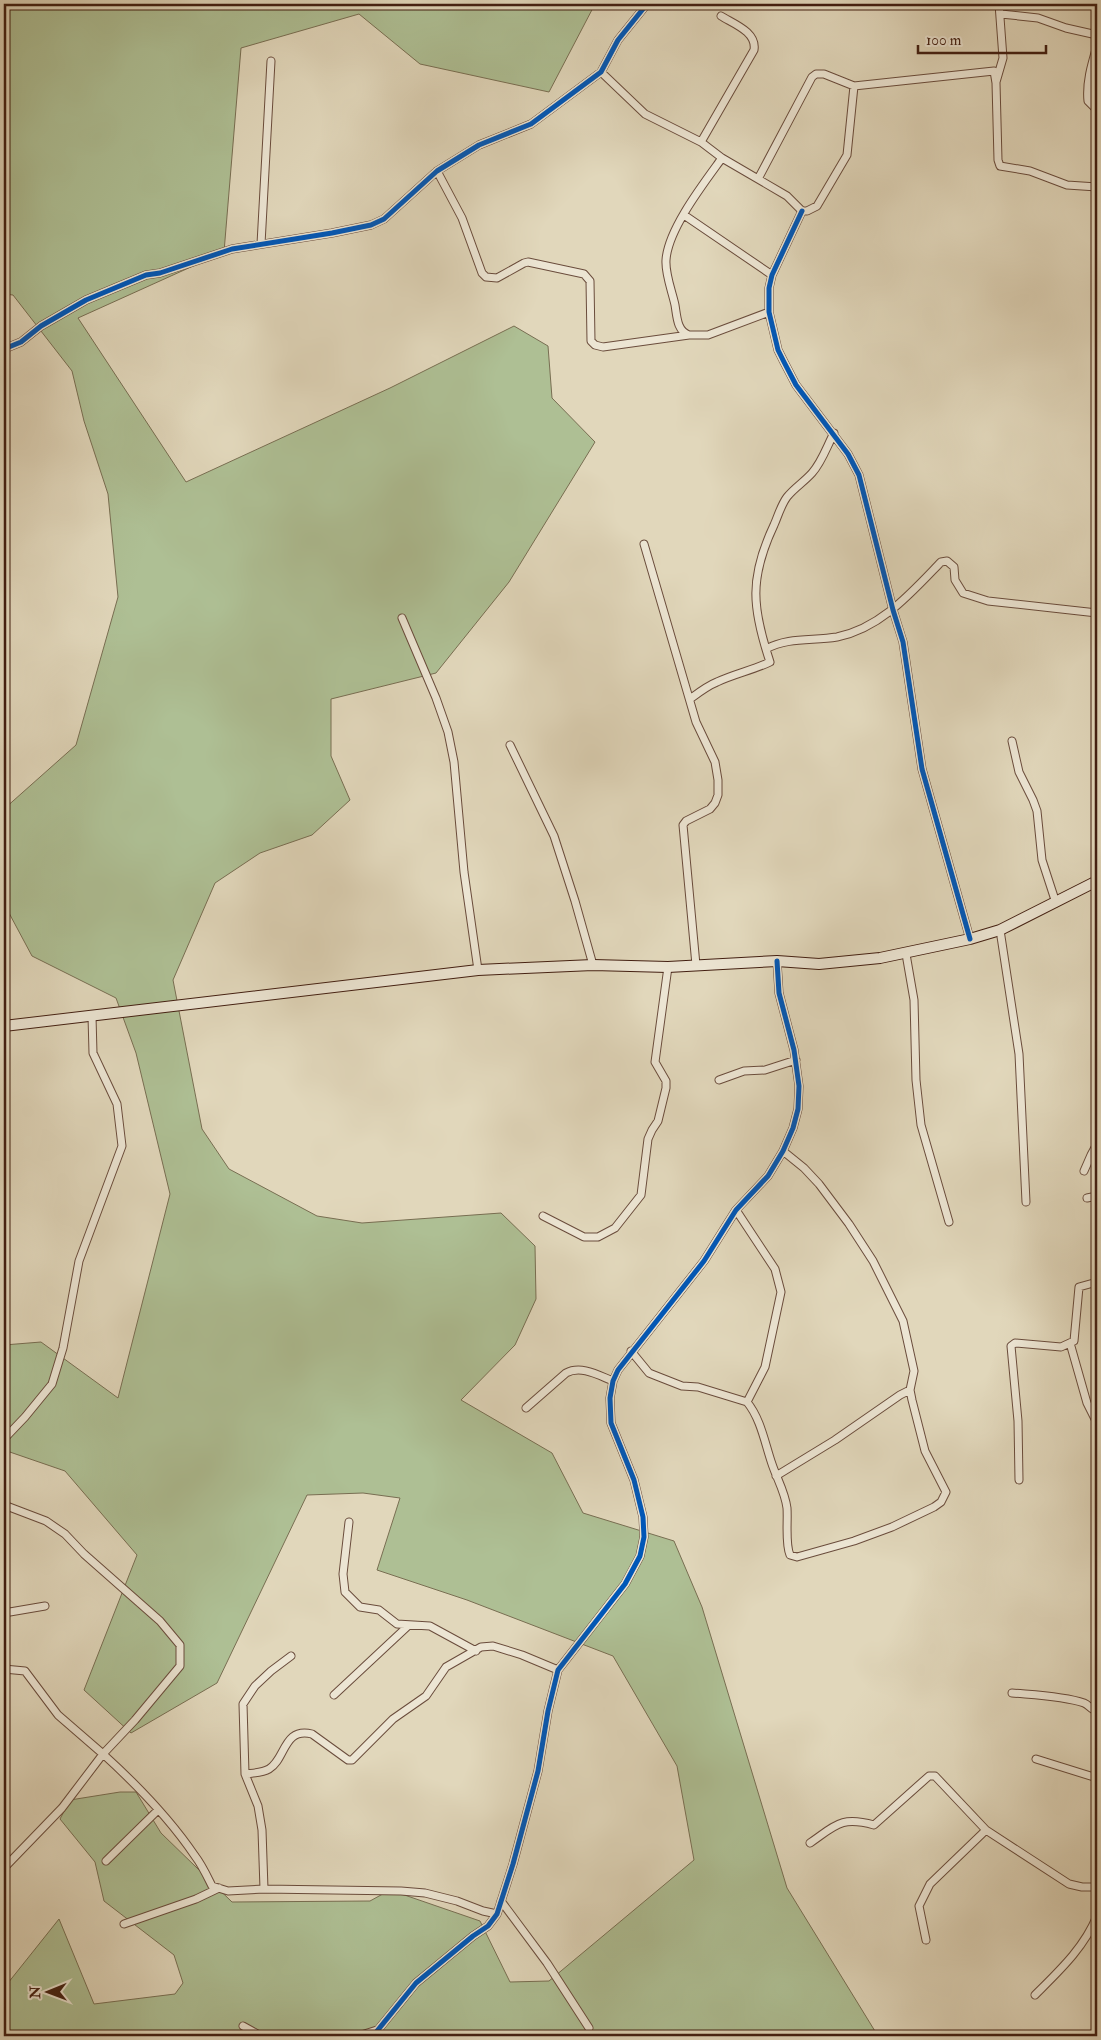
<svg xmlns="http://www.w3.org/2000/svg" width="1101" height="2040" viewBox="0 0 1101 2040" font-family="'IM FELL Double Pica',serif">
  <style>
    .green { fill: #aebf94; stroke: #786e52 }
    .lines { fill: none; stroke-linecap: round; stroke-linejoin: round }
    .street-casing { stroke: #6a4c3c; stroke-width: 9 }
    .secondary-casing { stroke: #421e11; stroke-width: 12 }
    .street { stroke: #ece5d3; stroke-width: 7 }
    .secondary { stroke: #ece5d3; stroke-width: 10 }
    .cycleway-casing { stroke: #ece5d3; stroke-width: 8 }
    .cycleway { stroke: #0057b8; stroke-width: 5 }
  </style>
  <rect width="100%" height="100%" fill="#e1d7bb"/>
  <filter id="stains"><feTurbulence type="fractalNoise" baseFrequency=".004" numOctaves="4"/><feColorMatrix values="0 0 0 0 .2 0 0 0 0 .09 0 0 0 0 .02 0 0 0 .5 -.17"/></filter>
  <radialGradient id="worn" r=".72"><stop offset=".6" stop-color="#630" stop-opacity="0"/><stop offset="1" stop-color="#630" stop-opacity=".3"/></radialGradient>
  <path class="green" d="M4,4H595L549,92L420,64L359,14L241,48L224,252L78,318L186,482L390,388L514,326L548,346L552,398L595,442L509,582L436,673L331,699V756L350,800L312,835L260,853L215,883L173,980L202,1129L229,1169L317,1216L362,1223L501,1213L535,1246L536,1299L515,1345L461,1400L552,1453L583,1513L674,1541L702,1607L787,1888L878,2036H4V1988L59,1919L94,2004L175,1994L183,1983L174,1955L104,1901L95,1862L60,1819L70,1800L120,1792H136L161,1833L232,1902L370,1901L390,1890L480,1921L510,1982L549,1981L694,1860L677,1766L613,1656L467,1600L377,1570L400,1498L363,1493L307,1495L217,1683L131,1733L84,1690L137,1555L65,1471L4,1450V1345L41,1342L118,1398L170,1194L136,1053L116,998L32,956L9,913L4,911V809L76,745L118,597L108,494L84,421L72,371L13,295L4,294Z"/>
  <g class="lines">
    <g class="street-casing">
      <path id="street" d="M1001,14L1038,18L1066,28L1097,35
        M1097,46C1092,63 1086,82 1088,101L1097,110
        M601,72L645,114L701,142L722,158L787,196L802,211H807L817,206L847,155L854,86
        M996,82L1003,58L999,4
        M701,142L754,50C757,32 734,24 721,16
        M437,171L462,218L482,273L486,277L497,278L524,263L528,262L584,274L590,281L591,341L595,345L603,347L689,335H708L769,312
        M758,179L812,77L816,74H824L854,86L994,71L996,83L998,160L1000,166L1030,171L1067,185L1097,187
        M802,211L772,275L769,288V312L778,350L784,362L796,385L848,454L859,475L893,610L903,642L922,769L970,939
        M684,215L772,275
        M261,244L271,61
        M689,335C677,331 677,317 675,305C672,291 665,274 666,260C668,229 704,183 722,158
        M4,349L21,342L41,326L86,300L146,275L160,273L232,249L332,233L371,225L384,219L437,171L479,145L531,124L601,72L618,40L647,4
        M644,544L696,722L715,762L718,780V795L715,803L710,809L686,821L683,825L696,965
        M402,618L436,698L448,732L454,762L464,872L478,970
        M766,649C788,637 812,641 837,637C881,628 911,593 941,562L947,561L954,567L955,580L963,593L988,601L1097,613
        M690,699C698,693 707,686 717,682C734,674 753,670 770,662C752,608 749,578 774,525C778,516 781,505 787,497C794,488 804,482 812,473C822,462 827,446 834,433
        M1012,741L1019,772L1033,800L1037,811L1042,860L1056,903
        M510,745L554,836L575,901L593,965
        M1000,930L1019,1054L1026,1202
        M906,954L914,1000L916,1080L921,1125L949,1222
        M719,1080L744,1071L765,1070L796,1060
        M1084,1171L1091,1155L1097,1144
        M1087,1198L1097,1196
        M736,1210L775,1269L781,1292L765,1367L747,1402C761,1419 765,1444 772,1464C777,1479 785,1492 787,1508C788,1521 785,1544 790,1555L797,1557L854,1541L892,1527L934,1507L941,1502L946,1492L925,1451L912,1400L910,1390L914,1371L903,1321L873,1261L849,1224L819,1184L804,1168L783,1151
        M543,1216L584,1237H598L615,1228L641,1195L648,1139L652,1130L658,1121L666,1088V1081L655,1062L668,967
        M1070,1343L1087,1403L1097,1423
        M631,1351L649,1373L654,1375L682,1386L698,1387L747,1402
        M526,1408L566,1373C581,1365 598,1375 613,1381
        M4,1439L25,1417L52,1384L63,1348L79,1261L122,1146L117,1104L93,1053L92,1016
        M776,1476L835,1440L900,1395L910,1390
        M1019,1480L1018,1421L1011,1346L1015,1343L1061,1347L1074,1341L1079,1287L1097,1282
        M4,1505L46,1521L65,1534L84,1554L160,1621L180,1645V1666L135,1720L103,1754L58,1715L25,1671L4,1669
        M349,1522L343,1574L345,1592L360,1607L379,1610L397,1624L430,1626L476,1651
        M4,1613L45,1606
        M1012,1693C1034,1695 1063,1696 1084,1703C1089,1705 1091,1710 1097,1711
        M334,1695L409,1625
        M1036,1759L1097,1778
        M245,1774C252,1773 262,1773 269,1769C286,1759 283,1727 312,1734L348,1760H352L393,1719L426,1696L446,1667L481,1647L493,1646L522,1655L558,1670
        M810,1843C836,1825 841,1816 874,1825L929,1776H935L986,1830L1069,1884L1082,1887H1097
        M106,1861L158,1810
        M4,1868L62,1808L103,1754C136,1784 170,1819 195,1856C202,1865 207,1876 212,1886L228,1891L264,1889L401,1891L425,1893L457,1901L483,1911L497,1914
        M264,1889L262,1830L258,1806L245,1774L243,1704L255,1686L271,1671L291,1656
        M501,1901L547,1963L589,2028
        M124,1924L196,1899L219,1888
        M926,1940L919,1906L930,1884L986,1830
        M1035,1995C1059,1971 1084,1948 1097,1916
        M243,2026L261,2036
        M358,2036L377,2030
        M373,2036L416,1983L473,1936L488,1926L497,1914L513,1864L538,1771L548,1711L558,1670L625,1584L640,1556L644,1537L643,1517L634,1480L611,1423L610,1398L613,1381L618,1370L704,1261L736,1210L768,1176L783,1151L793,1128L798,1109L799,1086L794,1050L779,993L777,961"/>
    </g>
    <g class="secondary-casing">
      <path id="secondary" d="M4,1026L478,970L593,965L668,967L777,961L819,964L880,958L970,939L1000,930L1097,881"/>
    </g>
    <use href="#street" class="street"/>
    <use href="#secondary" class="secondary"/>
    <g class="cycleway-casing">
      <path id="cycleway" d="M802,211L772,275L769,288V312L778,350L784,362L796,385L848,454L859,475L893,610L903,642L922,769L970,939
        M4,349L21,342L41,326L86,300L146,275L160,273L232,249L332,233L371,225L384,219L437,171L479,145L531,124L601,72L618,40L647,4
        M373,2036L416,1983L473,1936L488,1926L497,1914L513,1864L538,1771L548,1711L558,1670L625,1584L640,1556L644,1537L643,1517L634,1480L611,1423L610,1398L613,1381L618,1370L704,1261L736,1210L768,1176L783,1151L793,1128L798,1109L799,1086L794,1050L779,993L777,961"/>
    </g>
    <use href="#cycleway" class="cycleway"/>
  </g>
  <rect width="1101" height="2040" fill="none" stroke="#e1d7bb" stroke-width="20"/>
  <rect x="5" y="5" width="1091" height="2030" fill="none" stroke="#421e11" stroke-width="2.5"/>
  <rect x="10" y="10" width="1081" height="2020" fill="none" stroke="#421e11"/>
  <g transform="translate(48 1992) rotate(269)" stroke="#ece5d3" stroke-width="4" paint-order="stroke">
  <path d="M0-4L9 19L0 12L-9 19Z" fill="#421e11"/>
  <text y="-8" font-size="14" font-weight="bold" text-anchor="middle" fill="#421e11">N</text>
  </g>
  <path d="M918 45v8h128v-8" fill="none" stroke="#421e11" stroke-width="2.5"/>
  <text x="926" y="45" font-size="15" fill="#421e11" stroke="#ece5d3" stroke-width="4" paint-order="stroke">100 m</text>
  <rect width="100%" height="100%" filter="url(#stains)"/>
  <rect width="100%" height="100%" fill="url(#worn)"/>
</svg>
